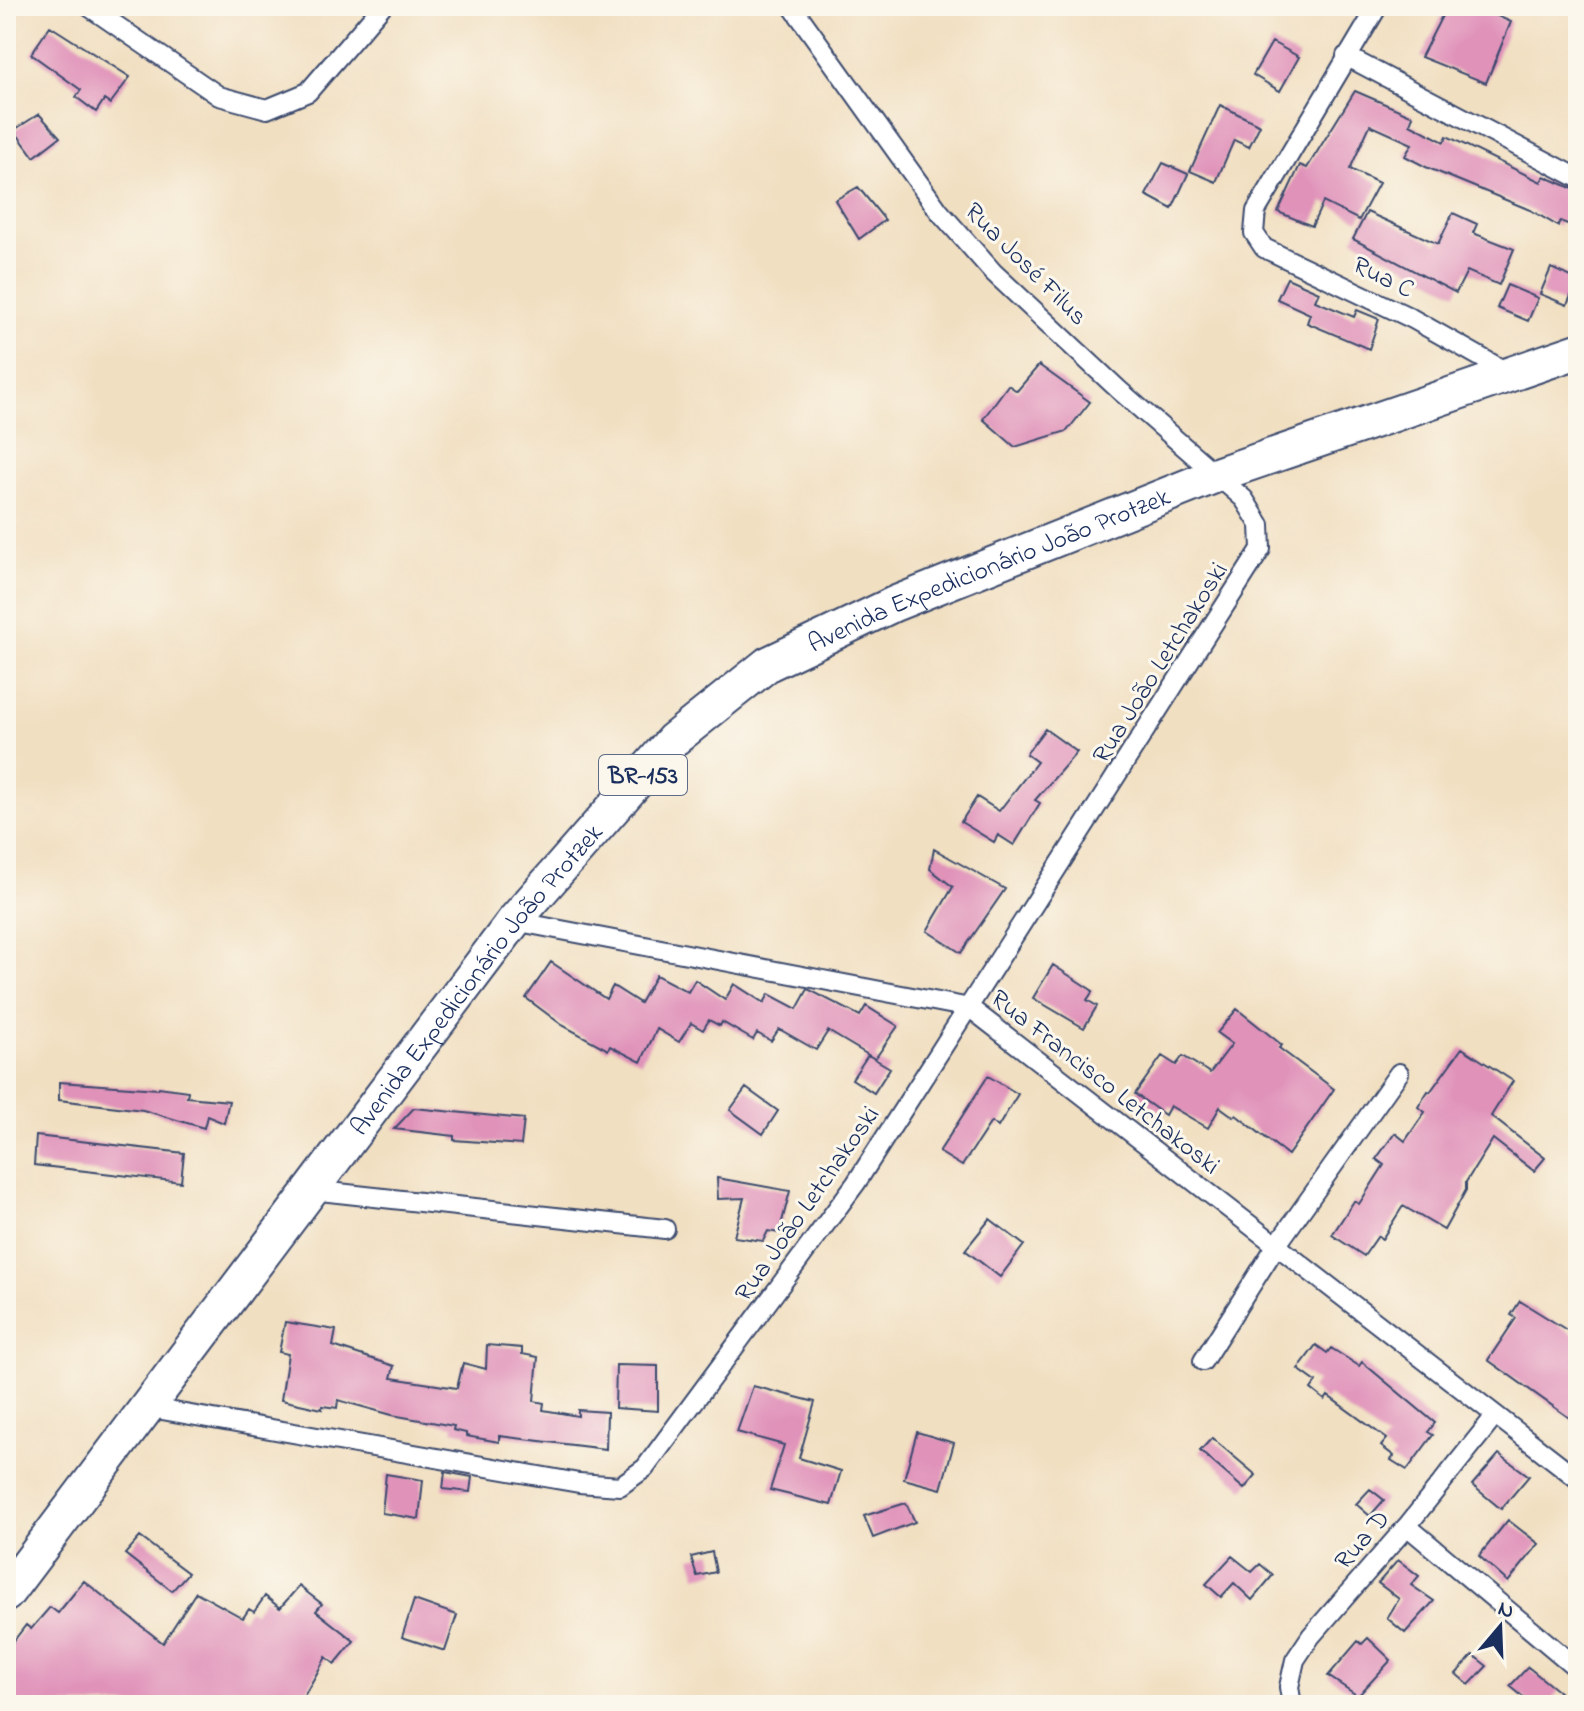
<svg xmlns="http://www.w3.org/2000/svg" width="1584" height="1711" viewBox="0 0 1584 1711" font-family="'Indie Flower',sans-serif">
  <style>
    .building { fill: #e092b9 }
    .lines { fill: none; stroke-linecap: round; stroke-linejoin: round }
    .street-casing { stroke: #3b496d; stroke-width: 22 }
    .highway-casing { stroke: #3b496d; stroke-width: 38 }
    .street { stroke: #fff; stroke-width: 18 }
    .highway { stroke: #fff; stroke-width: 34 }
    .labels { text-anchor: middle; stroke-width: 6; stroke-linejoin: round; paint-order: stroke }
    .shield { fill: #fbf7ec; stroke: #5e6b89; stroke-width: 2 }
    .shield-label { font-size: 24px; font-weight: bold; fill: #1b2f5e }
    .street-label { font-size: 26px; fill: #1b2f5e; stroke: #fbf7ec }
  </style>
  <rect width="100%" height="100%" fill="#fbf7ec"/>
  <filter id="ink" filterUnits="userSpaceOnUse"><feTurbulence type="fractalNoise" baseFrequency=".0125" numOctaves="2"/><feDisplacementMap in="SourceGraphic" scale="16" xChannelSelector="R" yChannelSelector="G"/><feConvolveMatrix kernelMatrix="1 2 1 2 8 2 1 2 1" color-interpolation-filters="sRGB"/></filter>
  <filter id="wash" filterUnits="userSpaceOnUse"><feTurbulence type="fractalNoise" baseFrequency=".006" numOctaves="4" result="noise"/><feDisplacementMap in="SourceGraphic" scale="32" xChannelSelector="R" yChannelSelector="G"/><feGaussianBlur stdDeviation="1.8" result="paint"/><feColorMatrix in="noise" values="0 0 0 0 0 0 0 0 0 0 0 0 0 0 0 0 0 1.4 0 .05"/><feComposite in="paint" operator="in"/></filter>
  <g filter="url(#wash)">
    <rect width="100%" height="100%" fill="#f1dfc1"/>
    <g id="blocks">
      <path class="building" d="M1447,6H1475L1511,22L1486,83L1421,57Z
        M50,26L130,77L110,104L104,100L96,112L76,97L81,90L31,54Z
        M1272,42L1299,57L1280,91L1253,75Z
        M1355,91L1413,116L1410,124L1444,142L1447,136L1541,182L1544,176L1578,191V228L1560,221L1558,226L1530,210L1426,167L1405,156L1412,144L1370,125L1350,169L1379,183L1359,220L1323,202L1312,226L1278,212L1300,165L1307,168Z
        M1220,105L1260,125L1249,147L1234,140L1216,182L1190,171Z
        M39,114L60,137L34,157L14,130Z
        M1163,163L1188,174L1172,209L1146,195Z
        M858,187L885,220L859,239L835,200Z
        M1367,212L1438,244L1453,213L1477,224L1473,233L1514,249L1499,285L1467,271L1456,293L1353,239Z
        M1551,268L1578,280L1567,305L1540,294Z
        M1287,278L1319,292L1315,301L1354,317L1357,310L1379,319L1369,349L1307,323L1310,314L1277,299Z
        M1507,285L1538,298L1528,321L1497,308Z
        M1039,365L1090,402L1067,431L1015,447L983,419L1008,385L1017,391Z
        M1045,729L1077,752L1035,800L1040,803L1014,845L998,835L994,842L961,822L977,797L999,811L1037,762L1026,754Z
        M934,849L1005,889L961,953L927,931L953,887L930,869Z
        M551,962L606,999L613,986L640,1003L656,975L688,992L695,980L725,1000L734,984L764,1003L769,994L797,1009L808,989L860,1016L866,1006L898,1026L875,1059L828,1031L816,1050L779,1029L771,1041L757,1033L753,1040L722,1022L720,1026L709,1020L703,1030L691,1023L679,1042L657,1029L641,1062L610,1046L608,1050L562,1025L526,998Z
        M1053,965L1093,991L1087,1000L1097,1006L1084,1028L1033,998Z
        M1237,1009L1282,1045L1279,1048L1334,1089L1288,1155L1236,1115L1234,1117L1220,1107L1208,1128L1170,1106L1165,1115L1135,1094L1162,1056L1176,1065L1183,1056L1210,1073L1232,1044L1217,1033Z
        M1462,1048L1513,1081L1491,1116L1545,1158L1534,1171L1493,1139L1466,1182V1190L1444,1230L1403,1206L1382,1239L1378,1236L1364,1256L1332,1235L1354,1201L1359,1204L1384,1165L1376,1159L1395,1133L1405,1141L1425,1112L1418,1107L1428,1091L1430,1092Z
        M868,1055L890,1068L874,1093L852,1079Z
        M988,1076L1018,1094L998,1127L991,1122L962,1166L939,1152Z
        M59,1082L158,1089L159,1087L188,1091L187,1097L229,1101L224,1123L207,1116L204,1128L143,1110L59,1100Z
        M746,1088L778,1111L763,1134L730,1110Z
        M414,1108L524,1119L521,1145L454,1140V1136L394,1129Z
        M36,1136L184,1153L181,1182L34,1165Z
        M717,1178L790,1191L779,1233L768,1231L763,1241L734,1237L744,1198L718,1199Z
        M990,1219L1024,1245L1000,1277L965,1250Z
        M1520,1301L1578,1337V1424L1488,1360L1516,1318L1511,1315Z
        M285,1322L336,1330L333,1346L394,1366L391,1378L457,1388L463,1363L486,1369L487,1345L522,1348V1354L538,1357L534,1401L544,1403L543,1410L578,1416V1410L607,1412L606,1449L499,1436V1442L466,1436V1433L453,1430L454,1426L392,1415L338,1400L337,1408L322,1406V1409L281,1400L288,1354L279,1352Z
        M1316,1345L1327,1353L1331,1348L1359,1366L1362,1362L1435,1423L1428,1432L1433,1435L1407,1470L1391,1460L1394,1456L1381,1446L1387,1439L1328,1396L1325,1400L1311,1389L1316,1382L1298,1369Z
        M616,1365L658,1366V1411L615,1408Z
        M753,1386L815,1402L799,1458L841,1471L831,1505L770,1490L784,1445L737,1432Z
        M917,1432L954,1443L941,1489L904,1479Z
        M1212,1438L1256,1475L1244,1489L1200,1451Z
        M1499,1454L1529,1476L1501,1509L1472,1485Z
        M445,1472L472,1477L470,1492L443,1489Z
        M386,1474L423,1480L419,1519L382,1513Z
        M1370,1489L1384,1500L1370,1516L1356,1504Z
        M906,1503L915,1522L873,1538L864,1516Z
        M1508,1520L1539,1544L1508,1582L1479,1556Z
        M140,1537L188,1573L172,1591L125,1554Z
        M712,1552L716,1572L697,1576L691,1557Z
        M1232,1556L1252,1572L1260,1564L1273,1575L1252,1600L1234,1583L1221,1597L1206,1584Z
        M1398,1560L1419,1576L1411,1585L1434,1601L1405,1633L1387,1618L1399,1599L1378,1583Z
        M84,1581L163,1643L196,1592L243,1618L249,1609L254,1612L265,1596L280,1608L299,1586L322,1604L316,1611L354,1641L335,1664L326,1657L299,1705H6V1651L26,1625L31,1629L50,1607L58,1613Z
        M414,1600L457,1615L445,1651L402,1637Z
        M1368,1638L1391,1660L1358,1696L1328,1676L1358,1641L1362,1644Z
        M1473,1655L1487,1666L1469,1685L1456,1674Z
        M1528,1667L1559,1692L1547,1705H1533L1510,1686Z"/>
    </g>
  </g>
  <g filter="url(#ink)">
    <use href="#blocks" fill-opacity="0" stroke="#3b496d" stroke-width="2"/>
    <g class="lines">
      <g class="street-casing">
        <path id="street" d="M88,6L219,96L267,109L308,92L382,6
          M1378,6L1256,211L1254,233L1264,248L1411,318L1512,375
          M1346,56L1578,178
          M514,921L970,1008L1578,1479
          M311,1190L665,1229
          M1203,1361L1276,1246L1399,1073
          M145,1407L579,1483L620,1486L645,1468L856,1183L1261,549L1260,525L1244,499L1119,390L993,272L939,211L792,6
          M1407,1526L1578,1669
          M1292,1705L1289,1687L1295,1660L1311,1636L1407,1526L1495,1416"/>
      </g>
      <g class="highway-casing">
        <g id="highway">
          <path id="s1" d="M6,1594L514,921L673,740L768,664L894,604L1219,474L1578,351"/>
        </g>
      </g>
      <use href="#street" class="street"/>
      <use href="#highway" class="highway"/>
    </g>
  </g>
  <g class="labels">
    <rect class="shield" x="599" y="755" width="88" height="40" rx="6"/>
    <g class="shield-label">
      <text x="643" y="783">BR-153</text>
    </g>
    <g class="street-label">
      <text transform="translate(1027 263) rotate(45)" y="9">Rua José Filus</text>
      <text transform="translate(1384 276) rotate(26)" y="9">Rua C</text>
      <text dy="9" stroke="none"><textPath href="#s1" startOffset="1446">Avenida Expedicionário João Protzek</textPath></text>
      <text transform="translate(1159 662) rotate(-58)" y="9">Rua João Letchakoski</text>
      <text dy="9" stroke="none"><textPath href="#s1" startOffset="774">Avenida Expedicionário João Protzek</textPath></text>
      <text transform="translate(1106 1081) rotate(38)" y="9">Rua Francisco Letchakoski</text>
      <text transform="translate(806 1203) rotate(-55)" y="9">Rua João Letchakoski</text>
      <text transform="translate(1361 1539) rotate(-49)" y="9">Rua D</text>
    </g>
  </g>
  <rect width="1584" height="1711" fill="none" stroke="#fbf7ec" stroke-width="32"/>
  <g transform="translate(1500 1627) rotate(19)" stroke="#fbf7ec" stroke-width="6" paint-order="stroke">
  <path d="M0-6L14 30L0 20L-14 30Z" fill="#1b2f5e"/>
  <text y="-12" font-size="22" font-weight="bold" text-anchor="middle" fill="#1b2f5e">N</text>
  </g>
</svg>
